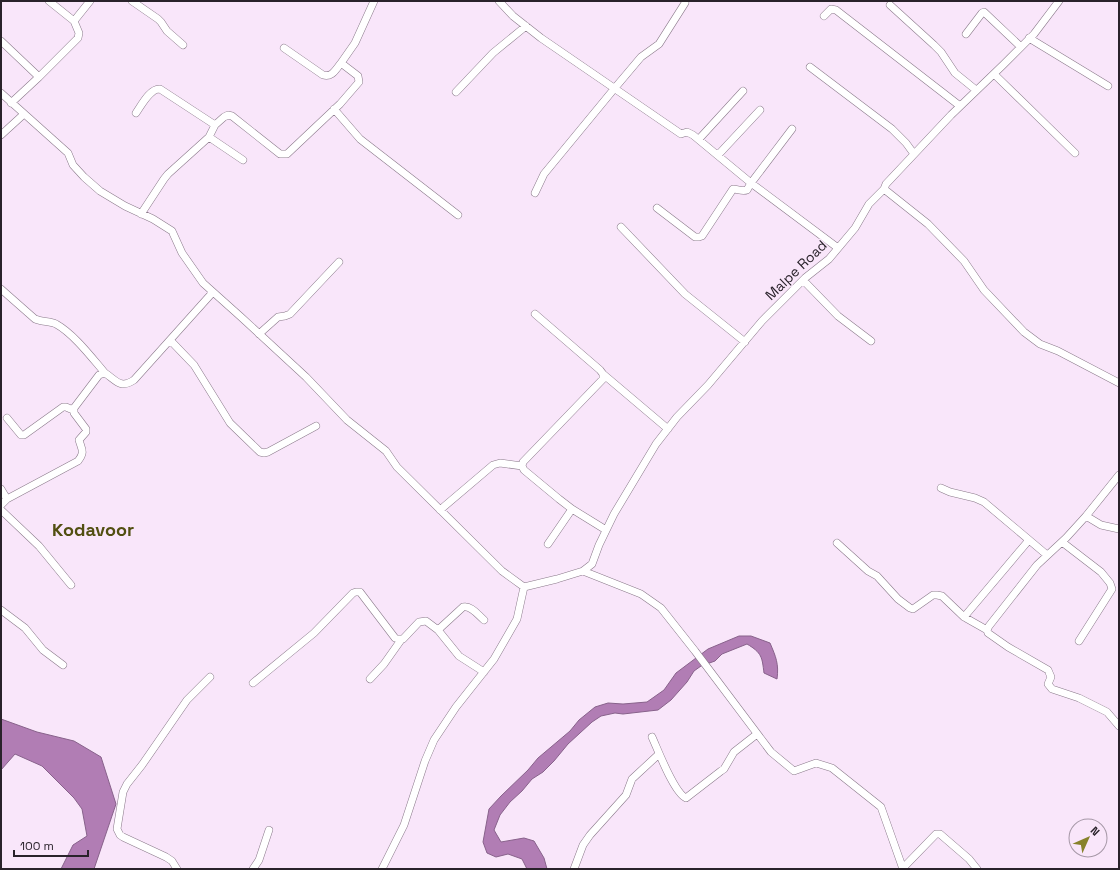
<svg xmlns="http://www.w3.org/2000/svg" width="1120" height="870" viewBox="0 0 1120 870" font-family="'Space Grotesk',sans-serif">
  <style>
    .water { fill: #b17db4; stroke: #88628b }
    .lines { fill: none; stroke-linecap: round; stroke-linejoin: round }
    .minor-casing { stroke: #8a798a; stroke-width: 8 }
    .minor { stroke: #fff; stroke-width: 7 }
    .labels { text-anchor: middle; stroke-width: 3; stroke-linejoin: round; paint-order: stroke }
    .street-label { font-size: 14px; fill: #29222a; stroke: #f9e6fa }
    .district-label { font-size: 18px; font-weight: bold; fill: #524f11; stroke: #f9e6fa }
  </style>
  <rect width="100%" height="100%" fill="#f9e6fa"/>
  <path class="water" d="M739,636H751L770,643C776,657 779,664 777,679L764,673C762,657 762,653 747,644L722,654L715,661L701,666L694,671L687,682L671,700L658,710L623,714L615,713L601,716L592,722L568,744L554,761L543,772L532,779L522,791L510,802L500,815L494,830L501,842L524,838L534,841L544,858L547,869H527L522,859L508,854L496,857L487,853L483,842L489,809L501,796L528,770L538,758L570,731L579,720L595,707L608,703L623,704L647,702L664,690L676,673L708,649Z
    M1,719L37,732L74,741L101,757L116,804L94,869H61L73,845L87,836L82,809L74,798L42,766L15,754L1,770Z"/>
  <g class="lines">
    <g class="minor-casing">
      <path id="minor" d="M49,1L74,21
        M132,1L158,19L161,22L167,31L183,45
        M499,1L513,16L541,38L681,134L687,132L693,135L751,183L838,248
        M890,5L934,45L941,52L955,73L976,90
        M824,16L831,9L836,10L960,106
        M966,34L982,13L984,12L1021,47
        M1029,38L1108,86
        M1,41L39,77
        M284,48L323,75C332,78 336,69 341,63
        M810,67L892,129L906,143L914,154
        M994,74L1075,153
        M456,92L493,53L526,26
        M1,93L68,153L73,165L84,177L100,191L125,206L153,219L172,231L182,253L203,283L241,317L306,377L347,420L386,451L397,467L502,571L524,587
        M11,103L39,77L78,38L79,33L74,21L90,1
        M334,109L360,139L458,215
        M136,113C141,106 150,88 160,89L215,125
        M1,135L24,114
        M209,137L243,160
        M699,139L743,91
        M718,155L760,110
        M884,189L886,184L951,115L1003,65L1034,34L1059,1
        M535,193L544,174L614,89L641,57L659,44L685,3
        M657,208L695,237H699L702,236L733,189C738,189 742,192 747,190L751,183L792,129
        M141,214L164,179L168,174L209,137L215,125L224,117L228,115L232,116L280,154H287L340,104L359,82L358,76L341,63L355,43L374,1
        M621,227L685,294L745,342
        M803,280L838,316L871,341
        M1,289L35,319C42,322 50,321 56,324C74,334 92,358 105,373
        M535,314L600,370L603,374V379L523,462L522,466L524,470L559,499L572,509L606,530
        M259,334L278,317L285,316L290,314L339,262
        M170,340L194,365L230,423L260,452L264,453L268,452L316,426
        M603,374L668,429
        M7,418L21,435H24L63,407H66L73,410
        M1119,475L1086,516L1066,538L1037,565L989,626L987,630L988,633L1008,647L1048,670L1051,677L1048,684L1052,689L1079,698L1107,712L1119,726
        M941,488L950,492L975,498L984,502L1047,555
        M1,489L7,499
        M1,505L7,499L78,461C85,452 82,450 79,440L86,432V429L74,413V408L99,375L105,373C117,381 120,389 134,380L213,292
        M1,510L39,546L71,585
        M440,510L493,465L500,463L522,466
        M1086,516L1101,525L1119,529
        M1062,542L1101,572L1110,583L1112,589L1079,641
        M837,543L868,571L877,576L898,599L910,608L913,609L933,595H937L942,596L964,617L987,630
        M548,544L572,509
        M583,571L641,594L661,608L695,651L771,752L794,771L816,763L832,768L881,807L903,869
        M524,587L557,579L583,571L592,564L599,545L614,514L656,444L677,417L708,385L762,321L805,278L829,259L855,228L869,204L884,189L928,224L964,261L984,290L1024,332L1040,344L1058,351L1119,383
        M1,610L25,628L43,650L63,665
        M964,617L1029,540
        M438,630L463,607C471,605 478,615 484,620
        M370,679L384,664L401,640
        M253,683L314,633L353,593L356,592H360L395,638L398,639H403L419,622L426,621L438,630L459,656L484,672
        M652,737C658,750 674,793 686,798L721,771L724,769L734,752L757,734
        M903,868L936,834H940L969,859L977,869
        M177,869L172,861L166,857L123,837L120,835L117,829L123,792L127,784L142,765L187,700L210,677
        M253,869L259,860L269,830
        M382,869L404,825L425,761L434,740L456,707L494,659L517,619L524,587
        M574,869L583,845L590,835L626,795L632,779L659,754"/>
    </g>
    <use href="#minor" class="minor"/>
  </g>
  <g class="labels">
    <g class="street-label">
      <text transform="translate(796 270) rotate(-44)" y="5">Malpe Road</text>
    </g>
    <g class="district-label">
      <text x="93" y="536">Kodavoor</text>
    </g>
  </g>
  <rect width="1120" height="870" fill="none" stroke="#29222a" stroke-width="4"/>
  <g transform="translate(1088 838) rotate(45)"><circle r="19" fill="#f9e6fa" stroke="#a698a7"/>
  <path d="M0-3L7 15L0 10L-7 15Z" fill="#87822b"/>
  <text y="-6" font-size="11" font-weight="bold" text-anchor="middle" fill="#29222a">N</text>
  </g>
  <path d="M14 850v6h74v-6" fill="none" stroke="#29222a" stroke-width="2"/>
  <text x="20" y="850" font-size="12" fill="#29222a" stroke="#f9e6fa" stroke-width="3" paint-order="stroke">100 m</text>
</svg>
